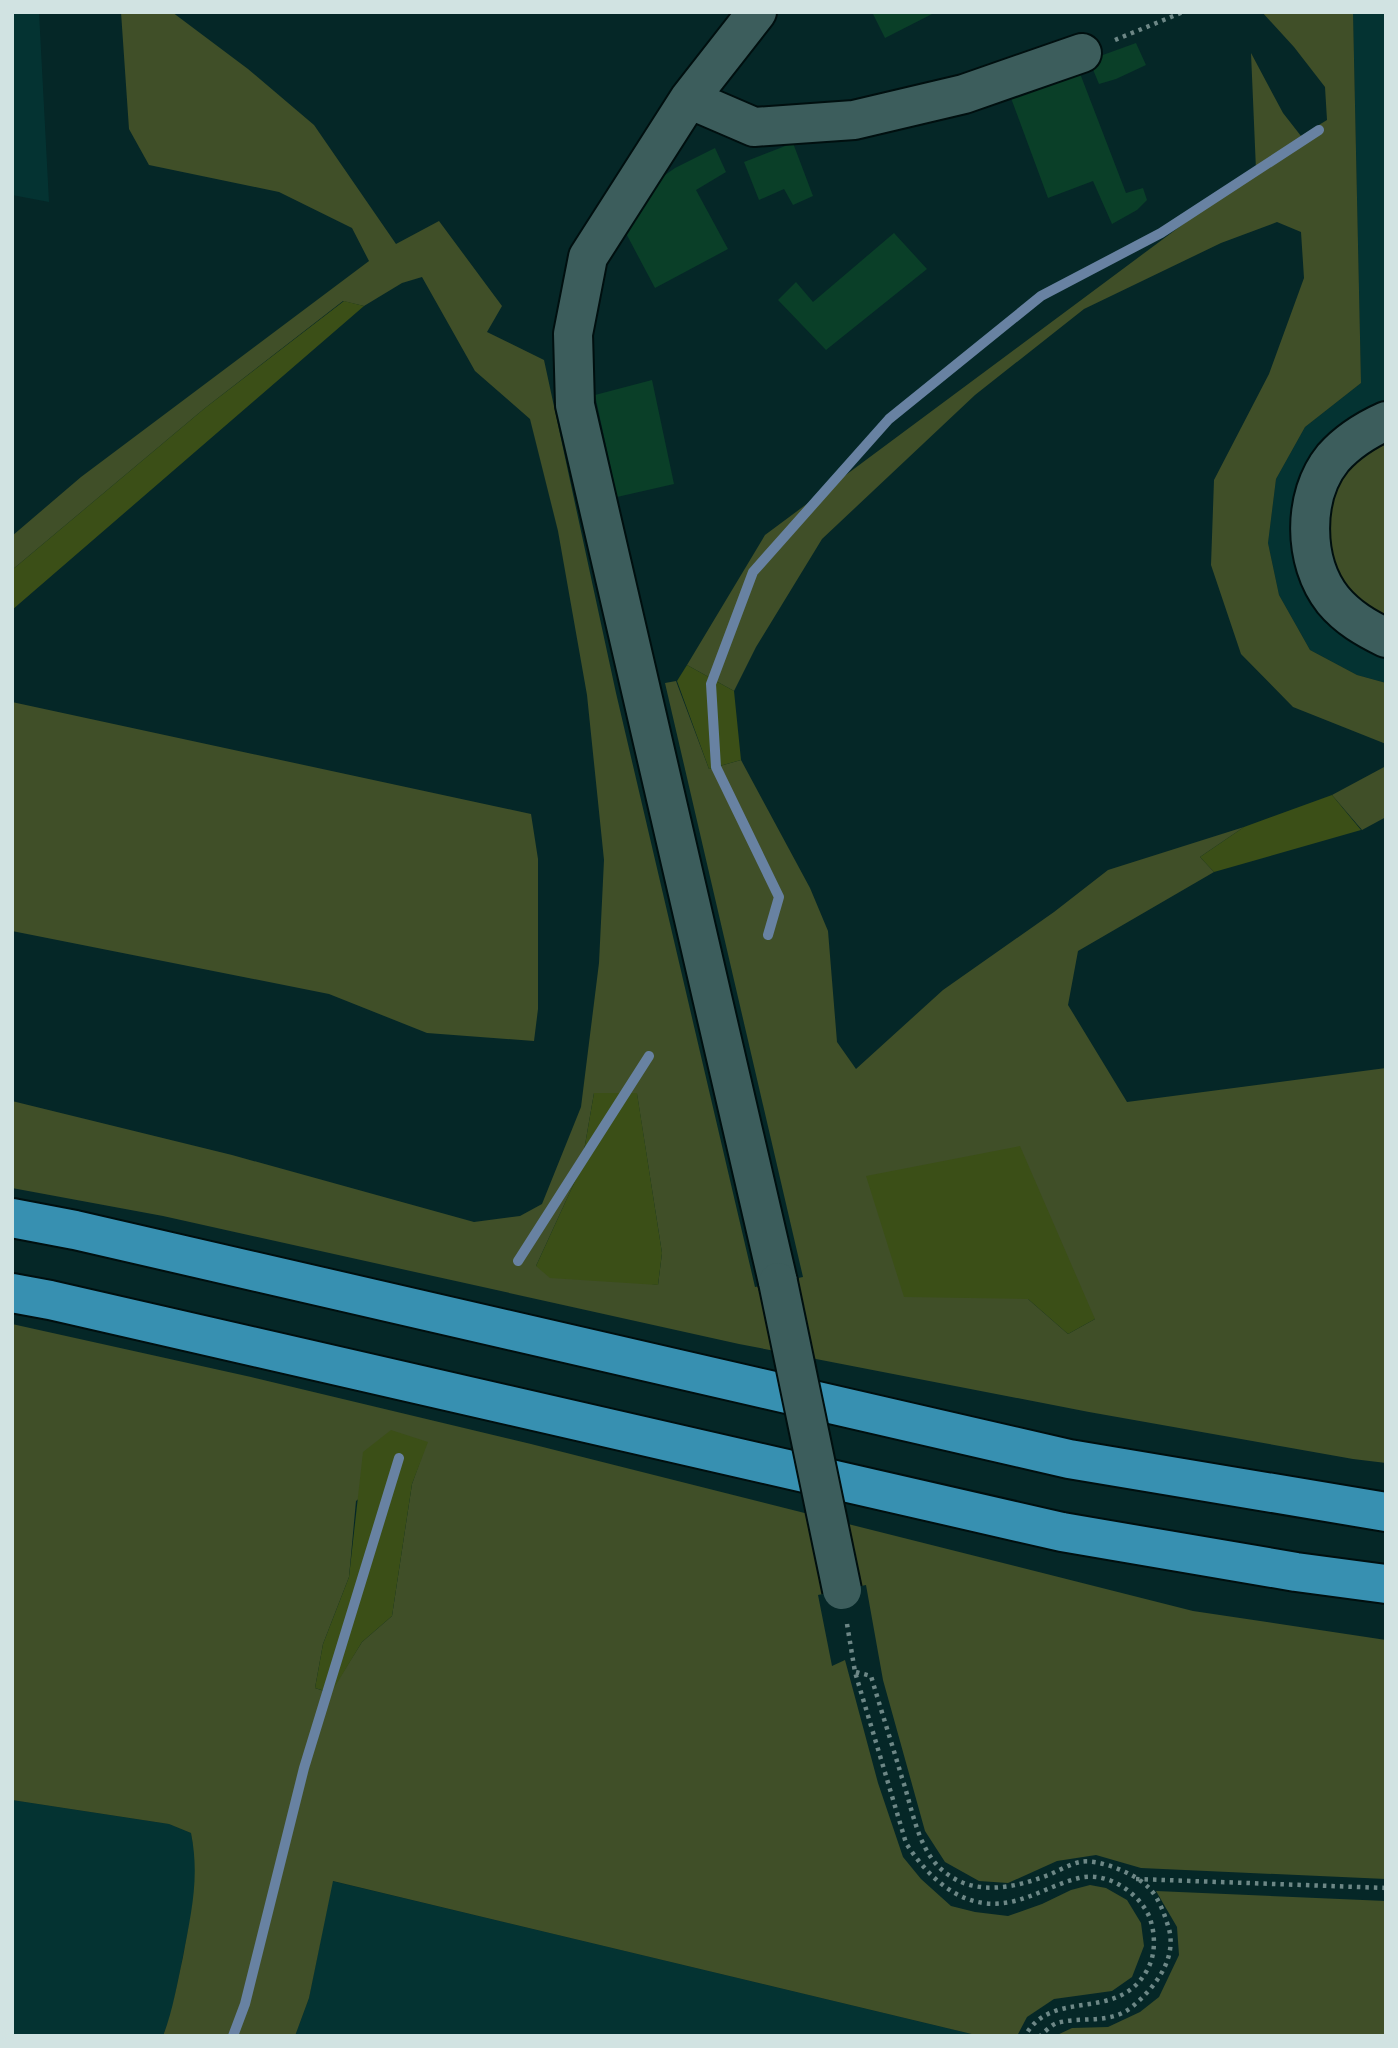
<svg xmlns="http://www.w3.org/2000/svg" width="1398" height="2048" viewBox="0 0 1398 2048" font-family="'Work Sans',sans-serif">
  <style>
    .built { fill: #043332 }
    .green { fill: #404f28; fill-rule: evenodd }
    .forest { fill: #3b4f17 }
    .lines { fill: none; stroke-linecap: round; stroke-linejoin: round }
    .stream { stroke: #6882a2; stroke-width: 10 }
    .building { fill: #0a3f28 }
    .minor-casing { stroke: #000f0f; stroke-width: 42 }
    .highway-casing { stroke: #000f0f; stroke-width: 42 }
    .path { stroke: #6d8786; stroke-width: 4.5; stroke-dasharray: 3.5 5; stroke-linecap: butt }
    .minor { stroke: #3c5d5c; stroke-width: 38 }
    .highway { stroke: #3790b1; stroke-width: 38 }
    .minor-bridge-casing { stroke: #000f0f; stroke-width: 42; stroke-linecap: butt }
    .minor-bridge { stroke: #3c5d5c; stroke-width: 38 }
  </style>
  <rect width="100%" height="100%" fill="#052727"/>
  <path class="built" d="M12,12H39L49,202L12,195Z
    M1353,12H1386V683L1357,675L1310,650L1279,595L1268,543L1276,479L1305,427L1361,383Z
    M12,1800L169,1824L191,1833L196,1859L195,1896L172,2011L163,2036H12Z
    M332,1881L980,2036H295L309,1998Z"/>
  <path class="green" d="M121,12H172L248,69L314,125L396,244L439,221L502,306L487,332L544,360L616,693L755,1287L803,1277L665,683L676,681L709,769L741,760L810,888L828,931L837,1042L856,1069L943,990L1054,912L1108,870L1244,827L1200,857L1214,872L1078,951L1068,1005L1127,1102L1386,1068V1463L1353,1459L1089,1412L739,1344L163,1216L12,1188V1101L232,1155L474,1222L520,1216L542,1204L581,1107L599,963L604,860L587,695L558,531L530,419L475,371L422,277L402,283L364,306L343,301L205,408L12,570V536L81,477L369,261L352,228L279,192L149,165L129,129ZM594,1093L637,1094L662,1253L658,1285L536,1266L581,1168ZM1028,1299L1095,1319L1068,1334Z
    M1262,12H1353L1361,383L1305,427L1276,479L1268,543L1279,595L1310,650L1357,675L1386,683V744L1293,707L1241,654L1211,565L1214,480L1269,374L1304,278L1301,232L1277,222L1221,243L1084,309L975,395L822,539L756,647L734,691L687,665L765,535L1256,170L1251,53L1283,113L1301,136L1327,120L1325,87L1294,47Z
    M1386,437V627L1349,604L1322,550L1330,489L1346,463Z
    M12,702L531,814L538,859V1009L534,1041L427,1033L329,994L12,931Z
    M1386,766V817L1362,830L1332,795Z
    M12,1324L251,1377L531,1444L1193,1611L1386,1640V1879L1141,1868L1096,1855L1057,1861L1008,1883L979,1881L945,1862L925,1831L883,1680L866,1585L818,1595L832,1666L845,1660L878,1783L903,1857L921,1879L951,1906L975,1912L1008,1916L1042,1904L1071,1890L1090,1885L1106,1888L1127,1900L1141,1923L1144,1946L1132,1977L1112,1991L1054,1999L1027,2017L1017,2036H980L333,1881L309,1998L295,2036H163C173,2010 177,1984 183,1957C191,1913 200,1878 191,1833L169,1824L12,1800ZM427,1442L412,1484L392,1616L362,1642L330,1693L315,1688L323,1644L349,1577L356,1501Z
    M1156,1891L1386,1901V2036H1055L1072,2028L1108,2027L1140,2012L1159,1997L1179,1955L1177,1927Z"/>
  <path class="forest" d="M344,301L364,306L12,610V570L205,408Z
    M687,665L734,691L741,760L709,769L677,681Z
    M1332,795L1361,830L1214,872L1200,857L1244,827Z
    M594,1093H637L662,1253L658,1285L550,1278L536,1266L581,1168Z
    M1020,1146L1095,1319L1068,1334L1028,1299L904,1297L866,1176Z
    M391,1430L428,1442L412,1484L392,1616L362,1642L331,1693L315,1688L323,1644L349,1577L363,1452Z"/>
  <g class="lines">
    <path class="stream" d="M768,935L779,897L716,767L711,684L753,572L889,419L1041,296L1161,233L1319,130
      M518,1261L649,1056
      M233,2036L245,2004L304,1768L399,1458"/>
  </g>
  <path class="building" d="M872,12H936L885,38Z
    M1136,43L1146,65L1116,79L1099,84L1089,60Z
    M1076,63L1126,193L1143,188L1147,200L1137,210L1112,224L1093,181L1048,198L1008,90Z
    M793,143L813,196L793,205L784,189L759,200L744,162Z
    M715,148L726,172L696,190L728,249L655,288L620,222L645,189L675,168Z
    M894,233L927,269L826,350L778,300L796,282L813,302Z
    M652,380L674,484L617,497L595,395Z"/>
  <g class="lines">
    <g class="minor-casing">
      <path id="minor" d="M757,12L689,99L588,257L573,334L575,405L778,1282
        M689,99L754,127L854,120L964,94L1082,53
        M1386,421C1366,430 1348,441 1333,458C1302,496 1303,562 1333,600C1348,618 1366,628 1386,638"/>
    </g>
    <g class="highway-casing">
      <path id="highway" d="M12,1218L75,1230L1069,1459L1386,1512
        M12,1293L50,1300L1062,1532L1296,1572L1386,1584"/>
    </g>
    <path class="path" d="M1115,40L1183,12
      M847,1624L855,1672L906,1843C923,1870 949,1898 983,1903C1019,1908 1046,1886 1079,1878C1107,1871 1138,1892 1149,1916C1156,1934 1156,1956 1146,1972C1116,2023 1052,1987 1025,2036
      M856,1672L871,1676C881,1710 892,1744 902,1778C912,1807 917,1847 941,1869C973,1898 1015,1888 1051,1874C1060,1870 1070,1864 1080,1862C1098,1858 1136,1874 1148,1887C1159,1897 1165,1916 1169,1929C1177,1960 1154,1988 1133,2006C1111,2025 1082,2016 1057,2023C1051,2025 1045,2032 1040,2036
      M1136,1879L1386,1888"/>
    <use href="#minor" class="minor"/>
    <use href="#highway" class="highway"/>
    <g class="minor-bridge-casing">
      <path id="minor-bridge" d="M778,1282L842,1590"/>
    </g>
    <use href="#minor-bridge" class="minor-bridge"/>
  </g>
  <rect width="1398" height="2048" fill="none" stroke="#d1e3e2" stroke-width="28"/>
</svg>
